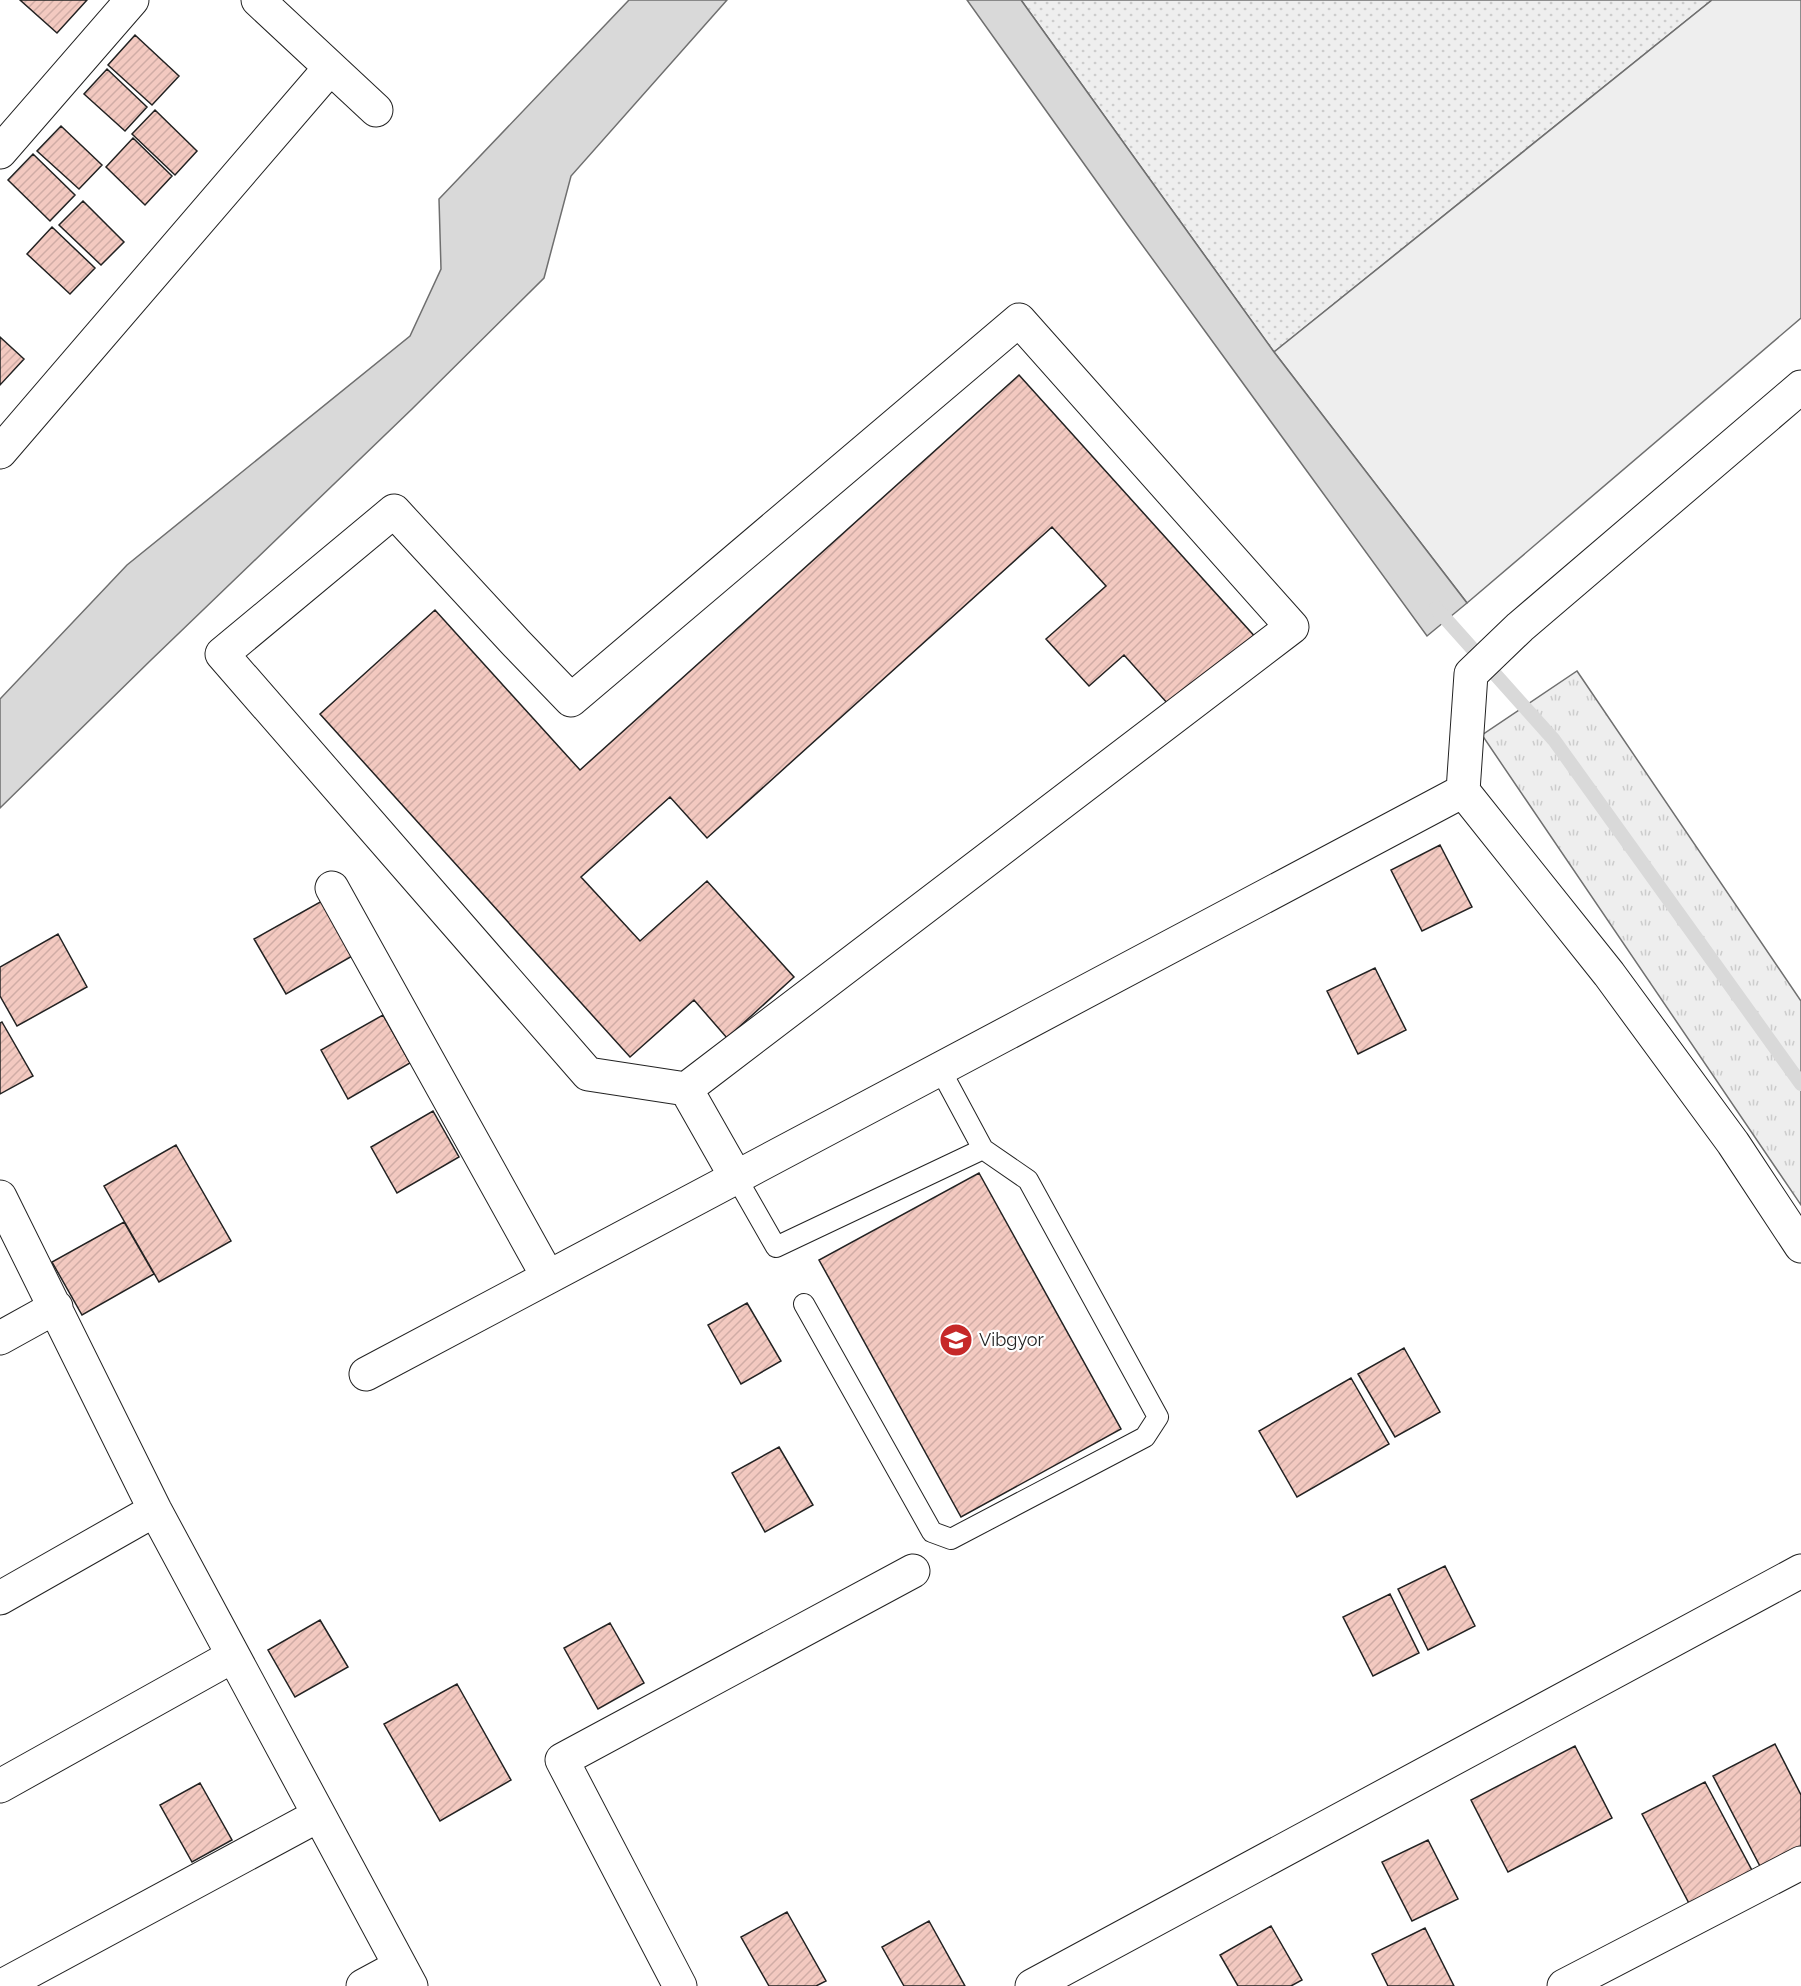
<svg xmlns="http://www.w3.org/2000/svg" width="1801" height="1986" viewBox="0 0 1801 1986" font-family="Raleway,sans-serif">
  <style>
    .grass { fill: url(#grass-dots); stroke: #6f6f6f; stroke-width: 1.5 }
    .park { fill: url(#park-tufts); stroke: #6f6f6f; stroke-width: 1.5 }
    .pitch { fill: #eee; stroke: #6f6f6f; stroke-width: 1.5 }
    .water { fill: #d9d9d9; stroke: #6f6f6f; stroke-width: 1.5 }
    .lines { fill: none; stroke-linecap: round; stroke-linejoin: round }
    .stream { stroke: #d9d9d9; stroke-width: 14 }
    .building { fill: url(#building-hatch); stroke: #222; stroke-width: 1.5 }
    .lane-casing { stroke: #222; stroke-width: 22 }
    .street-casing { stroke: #222; stroke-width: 35 }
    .lane { stroke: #fff; stroke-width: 20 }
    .street { stroke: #fff; stroke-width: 33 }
    .labels { text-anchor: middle; stroke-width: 4.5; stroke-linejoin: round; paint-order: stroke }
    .poi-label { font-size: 18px; fill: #222; stroke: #fff; text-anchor: start }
  </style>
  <defs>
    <pattern id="grass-dots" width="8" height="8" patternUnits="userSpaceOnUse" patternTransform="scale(1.5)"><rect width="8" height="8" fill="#eee"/><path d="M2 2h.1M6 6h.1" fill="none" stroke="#ccc" stroke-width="1.8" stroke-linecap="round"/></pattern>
    <pattern id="park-tufts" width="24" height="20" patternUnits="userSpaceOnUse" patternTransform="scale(1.5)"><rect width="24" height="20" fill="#eee"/><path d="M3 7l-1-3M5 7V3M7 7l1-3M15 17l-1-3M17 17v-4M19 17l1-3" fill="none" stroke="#ccc"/></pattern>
    <pattern id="building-hatch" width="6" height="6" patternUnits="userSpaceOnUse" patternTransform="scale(1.5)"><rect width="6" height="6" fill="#f3c9c0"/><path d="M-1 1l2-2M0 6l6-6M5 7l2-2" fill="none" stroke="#d0aca5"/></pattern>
  </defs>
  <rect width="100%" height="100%" fill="#fff"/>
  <path class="grass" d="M1021,0H1712L1274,352Z"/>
  <path class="park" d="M1577,671L1801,1001V1205L1482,735Z"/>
  <path class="pitch" d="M1712,0H1801V318L1467,603L1274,352Z"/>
  <path class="water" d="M629,0H727L571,176L544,278L412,409L151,660L0,808V699L127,565L410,336L441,269L439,199Z
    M967,0H1021L1274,352L1467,603L1427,636L1127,224Z"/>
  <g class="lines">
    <path class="stream" d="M1436,608L1554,740L1801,1084"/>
  </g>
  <path class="building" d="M20,0H87L57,33Z
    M135,35L179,76L152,105L108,65Z
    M107,69L147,107L125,131L84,94Z
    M155,110L197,151L175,175L132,134Z
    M61,126L102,165L79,189L37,151Z
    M133,138L172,176L145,205L106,167Z
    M33,154L75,195L50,221L8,180Z
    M83,201L124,242L101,265L59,225Z
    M52,227L95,268L70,294L27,254Z
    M0,337L24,359L0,385Z
    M1019,375L1258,640L1177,714L1124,655L1089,686L1046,639L1106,586L1052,527L707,838L670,797L581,877L640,941L707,881L794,977L727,1038L694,1000L630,1057L320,714L435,610L580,770Z
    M1440,845L1472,907L1422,931L1391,870Z
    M322,901L354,955L286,994L254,939Z
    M58,934L87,987L17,1026L0,996V967Z
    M1375,968L1406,1030L1358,1054L1327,991Z
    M383,1015L410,1063L348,1099L321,1050Z
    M2,1022L33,1076L0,1094V1023Z
    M433,1111L459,1157L397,1193L371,1147Z
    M176,1145L231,1241L159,1282L104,1186Z
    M979,1173L1121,1429L961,1517L819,1260Z
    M124,1222L154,1274L82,1315L52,1262Z
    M747,1303L781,1361L741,1384L708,1325Z
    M1404,1348L1440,1412L1395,1437L1358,1374Z
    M1351,1378L1389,1444L1297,1497L1259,1431Z
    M779,1447L813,1505L765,1532L732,1473Z
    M1445,1566L1475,1626L1428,1650L1398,1589Z
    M1390,1594L1419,1653L1373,1676L1343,1617Z
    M320,1620L348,1667L295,1697L268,1650Z
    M610,1623L644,1683L598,1709L564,1648Z
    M457,1684L511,1780L440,1821L384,1724Z
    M1775,1744L1801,1795V1850L1762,1870L1713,1776Z
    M1575,1746L1612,1818L1508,1872L1471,1800Z
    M1705,1782L1755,1876L1692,1909L1642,1814Z
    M200,1783L232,1840L192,1862L160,1805Z
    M1428,1840L1458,1899L1412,1921L1382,1862Z
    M787,1912L826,1981L816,1986H769L741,1937Z
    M929,1921L965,1986H904L882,1947Z
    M1271,1926L1302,1980L1291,1986H1238L1220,1955Z
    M1425,1928L1454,1986H1388L1372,1954Z"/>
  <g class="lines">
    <g class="lane-casing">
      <path id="lane" d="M736,1177L776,1247L983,1149
        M804,1304L932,1532L951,1539L1145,1437L1158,1417L1028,1180L983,1149L940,1069"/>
    </g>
    <g class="street-casing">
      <path id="street" d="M258,0L376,110
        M0,152L132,0
        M1019,320L1292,627L686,1089L588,1074L222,654L394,511L516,643L571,700Z
        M1801,387L1520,627L1471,674L1463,791L1609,974L1733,1143L1801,1246
        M0,452L330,68
        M332,888L548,1277
        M686,1089L736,1177
        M0,1197L155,1510L411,1986
        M0,1338L56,1307
        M366,1374L1463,791
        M0,1598L155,1510
        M0,1786L233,1656
        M2,1986L319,1815
        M363,1986L400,1966
        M680,1986L562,1760L913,1571
        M1032,1986L1801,1571
        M1564,1986L1801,1863"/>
    </g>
    <use href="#lane" class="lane"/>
    <use href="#street" class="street"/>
  </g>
  <defs>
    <g id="school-disc" transform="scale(1.725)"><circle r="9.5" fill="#c62828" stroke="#fff"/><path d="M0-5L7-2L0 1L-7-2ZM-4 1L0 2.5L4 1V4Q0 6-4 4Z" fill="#fff"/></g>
  </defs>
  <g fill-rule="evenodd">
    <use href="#school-disc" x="956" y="1340"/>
  </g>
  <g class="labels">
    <g class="poi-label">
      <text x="979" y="1346">Vibgyor</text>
    </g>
  </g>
</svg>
